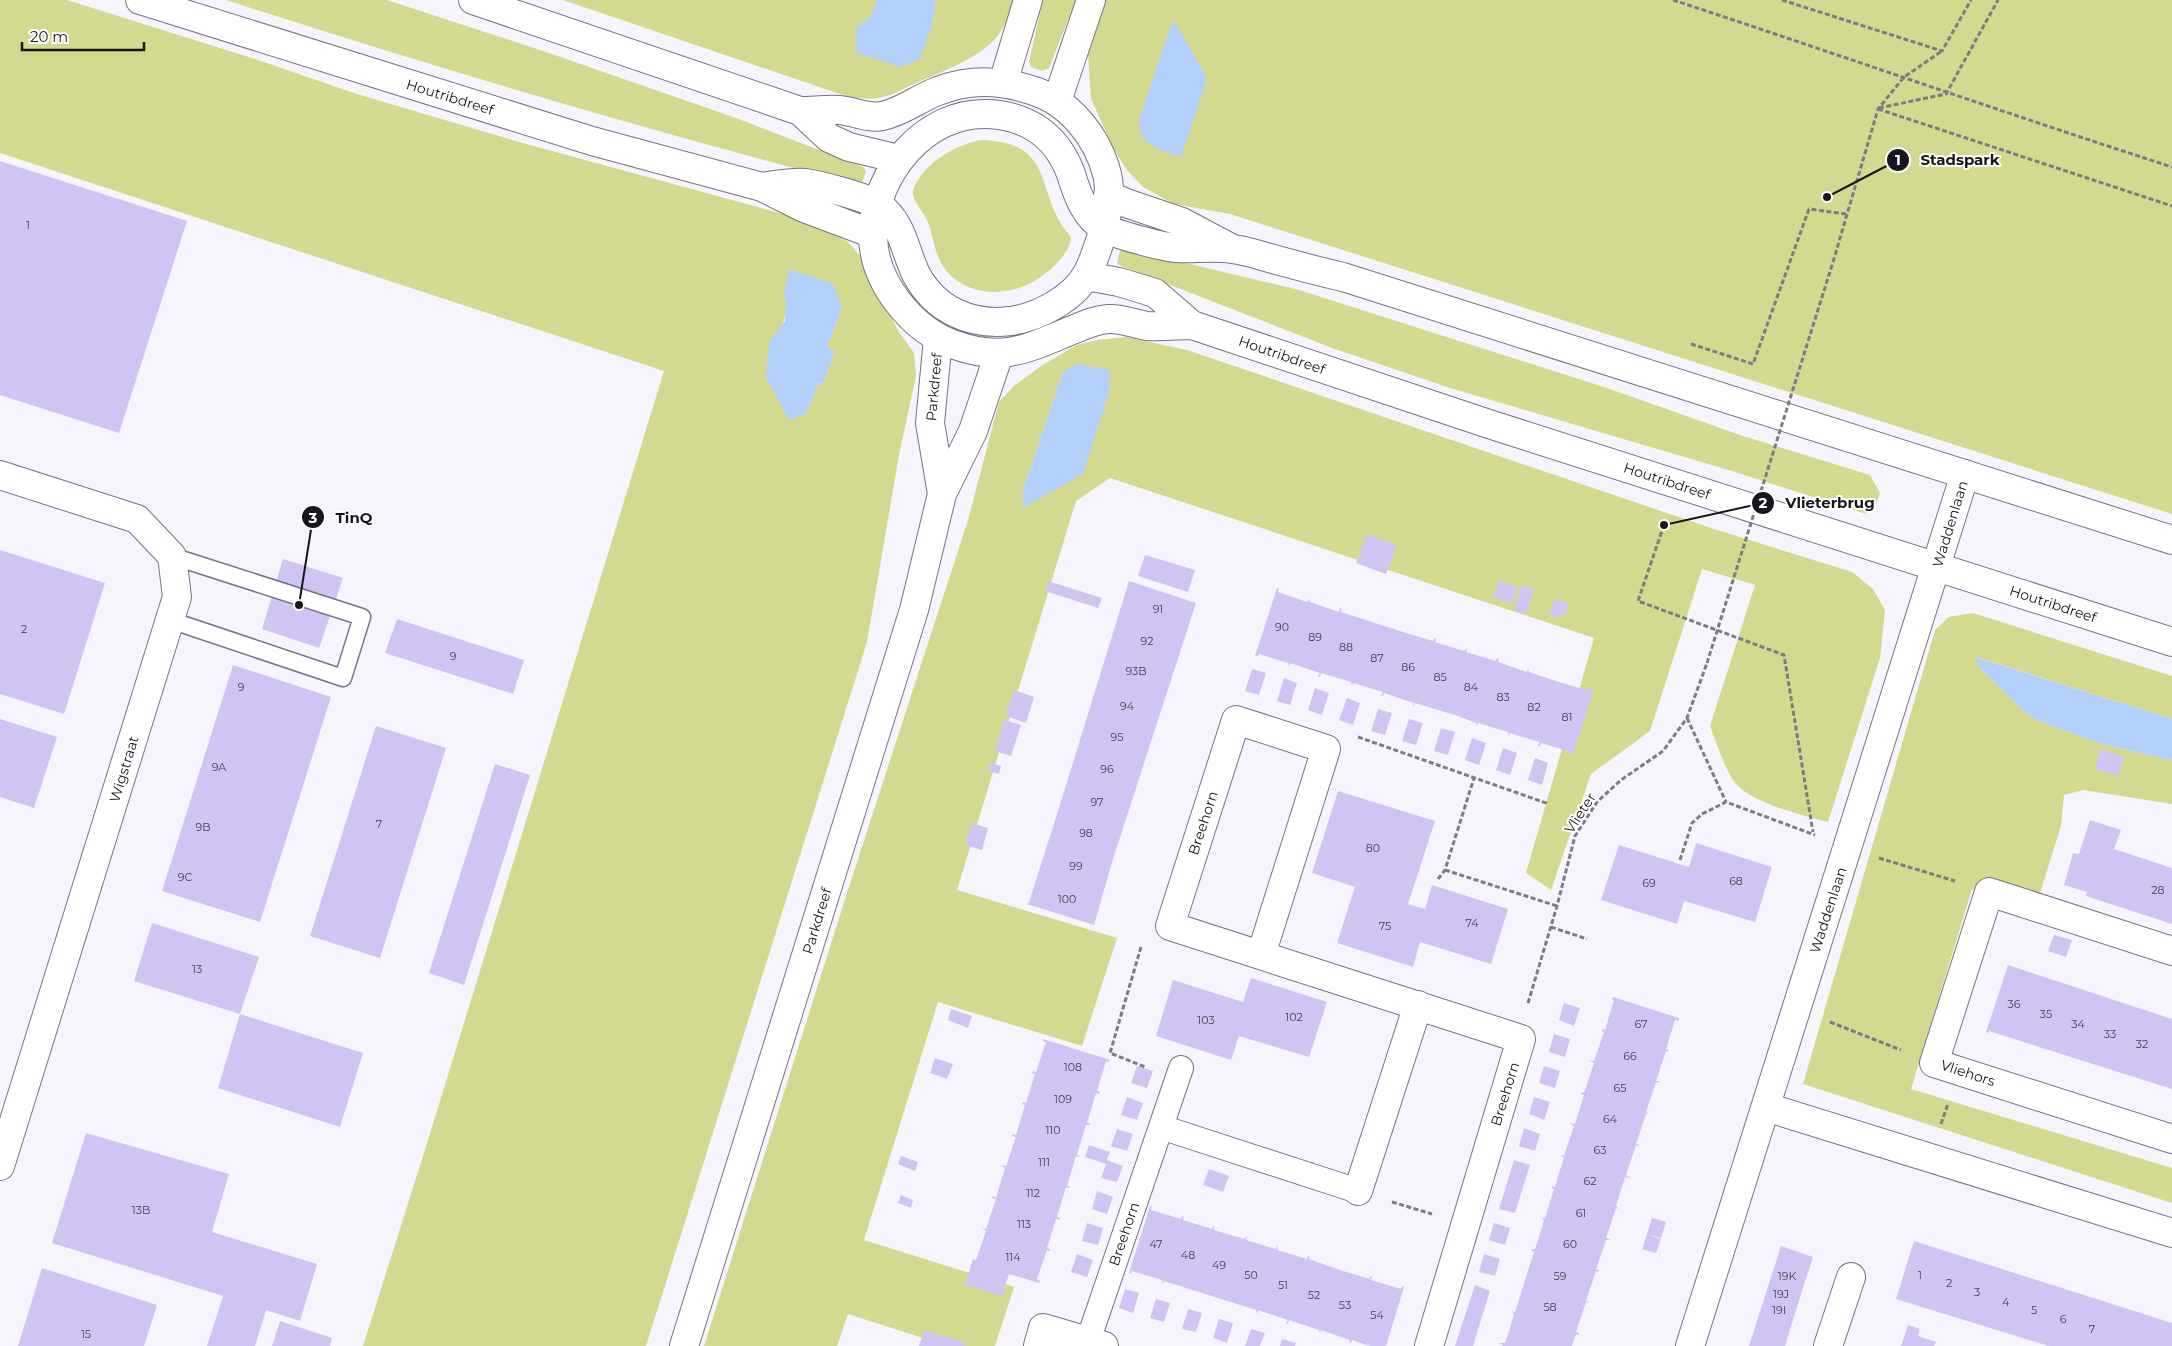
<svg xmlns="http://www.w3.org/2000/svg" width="2172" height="1346" viewBox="0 0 2172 1346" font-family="Montserrat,sans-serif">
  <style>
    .green { fill: #d4d990; fill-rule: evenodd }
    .water { fill: #b3d0fa }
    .building { fill: #d0c4f3 }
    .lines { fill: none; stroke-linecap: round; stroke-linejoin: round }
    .service-casing { stroke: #777286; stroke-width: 19 }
    .pedestrian-casing { stroke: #777286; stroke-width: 26 }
    .minor-casing { stroke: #777286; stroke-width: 30 }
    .tertiary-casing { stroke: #777286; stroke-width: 30 }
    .secondary-casing { stroke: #777286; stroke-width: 30 }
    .path { stroke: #7d7c84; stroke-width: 3; stroke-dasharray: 5 2.5; stroke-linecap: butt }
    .service { stroke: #fff; stroke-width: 16 }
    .pedestrian { stroke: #fff; stroke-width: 24 }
    .minor { stroke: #fff; stroke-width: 28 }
    .tertiary { stroke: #fff; stroke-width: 28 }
    .secondary { stroke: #fff; stroke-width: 28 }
    .path-bridge { stroke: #7d7c84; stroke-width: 3; stroke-dasharray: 5 2.5; stroke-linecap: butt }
    .labels { text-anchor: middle; stroke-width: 4; stroke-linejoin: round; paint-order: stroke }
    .number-label { font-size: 11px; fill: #454252 }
    .street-label { font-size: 14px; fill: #17161d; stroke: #fff }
    .leader { fill: none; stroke: #17161d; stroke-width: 2 }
    .callout-dot { fill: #17161d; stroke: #fff; stroke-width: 2 }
    .mark-label { font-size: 15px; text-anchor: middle; font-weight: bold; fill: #fff }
    .callout-label { font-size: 15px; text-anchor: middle; font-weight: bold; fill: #17161d; stroke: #fff; stroke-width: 4; stroke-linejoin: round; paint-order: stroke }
  </style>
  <rect width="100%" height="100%" fill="#f6f4fd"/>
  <path class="green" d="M0,0H67L255,59L357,94L519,142L816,223L849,243L860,256L899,332L914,353L916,376L899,455L867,642L646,1346H363L429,1137L664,371L0,153ZM784,294L842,307L827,347L835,351L823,384L819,383L806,414L789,420L782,406L769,342C783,329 790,313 784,294Z
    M226,0H387L546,52L736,118L863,167L866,171L862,183L857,185C645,129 435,68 226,0Z
    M563,0H877L869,19L856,27V53L933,23L935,0H1015C1010,13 1005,27 996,38C976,60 943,71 916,83C903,89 892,96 877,98C867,100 857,98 846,96Z
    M1043,0H1076L1049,68L1042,71L1031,67L1029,62Z
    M1105,0H2172V514L1230,214L1174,204L1143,187L1126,169L1113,147L1091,99L1088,54Z
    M981,140C1059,142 1033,196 1071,237C1070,253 1054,267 1042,276C1012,299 962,299 941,263C934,250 933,234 927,220C924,213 910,197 913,190C923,163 955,145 981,140Z
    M1123,248L1299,290L1607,388L1743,436L1870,475L1880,493L1874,509L1866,514L1732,471L1450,388L1332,348L1119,265L1117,263L1120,250Z
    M1126,337L1187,350L1714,529L1852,572L1873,589L1885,610L1880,658L1828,822C1803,815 1748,803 1733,780C1723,764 1717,744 1710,726L1755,585L1702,569L1650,731L1591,774L1551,890L1526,873L1594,638L1110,478L1076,501L957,890L1117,938L1082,1046L938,1002L864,1240L1014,1287L995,1346H948L848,1314L837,1346H704L847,893L968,520L999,402L1014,386L1041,366L1077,345L1098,340ZM1063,372L1023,508V490Z
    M1973,613L2172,676V719L1976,657L1979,667L2025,712L2040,721L2098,743L2172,760V804L2083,790L2064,795L2061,826L2035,909L1972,889L1911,1089L2172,1168V1203L1803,1084L1935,630L1949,617Z"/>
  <path class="water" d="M877,0H935L933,23L920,59L900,67L856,53V27L869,19Z
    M1173,20L1205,74L1206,83L1181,157C1160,149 1139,147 1139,120Z
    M789,269L833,284L842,307L827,347L835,351L823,384L819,383L806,414L789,420L766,377L769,342L785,321L786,302L784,294Z
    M1078,364L1109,370L1110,389L1083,474L1023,508V490L1063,372Z
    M1975,657L2172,719V760L2098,743L2040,721L2025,712L1979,667Z"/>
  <path class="building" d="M0,161L187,221L119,433L0,395Z
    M1367,534L1397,545L1386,574L1356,563Z
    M0,550L105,583L64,714L0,694Z
    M1145,555L1195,570L1188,592L1138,576Z
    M283,559L343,578L319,648L262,629Z
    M1048,581L1102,598L1098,608L1045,591Z
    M1129,581L1196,603L1113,859L1094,925L1027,904L1029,902L1059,808Z
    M1499,581L1518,587L1512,604L1493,597Z
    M1522,585L1534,589L1526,614L1514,610Z
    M1277,588L1279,589L1278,592L1307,602L1309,599L1310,602L1339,612L1340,608L1342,609L1341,612L1403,632L1433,641L1434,638L1436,639L1435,642L1464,651L1467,648L1466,652L1496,661L1497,658L1499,659L1498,662L1527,672L1528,668L1529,672L1559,682L1590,691L1591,688L1594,689L1572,756L1569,755L1571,752L1541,743L1540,746H1538L1539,742L1510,733L1508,736V732L1478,723L1476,726V723L1458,716L1415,703L1414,706L1413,705L1414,703L1384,693L1383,696H1381L1383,692L1353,683L1352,686L1351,682L1321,673L1320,677L1318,676L1320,673L1290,663L1289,667L1288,663L1259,654L1258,656H1255Z
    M1554,599L1569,604L1566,613L1557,618L1549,614Z
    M397,619L524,660L513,694L385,653Z
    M233,665L331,697L260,922L162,891Z
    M1252,669L1266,673L1259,695L1245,691Z
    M1284,678L1297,683L1290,705L1277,701Z
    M1315,688L1329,693L1322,715L1308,710Z
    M1014,690L1034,697L1026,723L1006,716Z
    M1347,698L1360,703L1353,725L1339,720Z
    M1378,709L1392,713L1385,735L1371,731Z
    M0,719L57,737L34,808L0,797Z
    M1409,719L1423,723L1416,745L1402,741Z
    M1004,720L1021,725L1011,756L995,751Z
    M376,726L446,748L380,958L310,936Z
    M1441,728L1455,732L1448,755L1434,751Z
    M1472,738L1486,743L1479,765L1465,760Z
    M1503,748L1517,753L1510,775L1496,770Z
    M2100,749L2124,756L2118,776L2095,769Z
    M1535,758L1548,763L1542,785L1528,780Z
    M990,763L1001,766L999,774L988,771Z
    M495,764L530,775L464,985L429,973Z
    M1338,791L1435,821L1408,904L1425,909L1432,885L1508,909L1491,964L1420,942L1413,967L1337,943L1355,887L1312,873Z
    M2090,820L2121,830L2114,849L2172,868V924L2086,896L2087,892L2064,885L2073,853L2079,854Z
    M972,823L988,828L982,850L965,845Z
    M1696,843L1772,867L1755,922L1684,901L1677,924L1601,900L1619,845L1689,867Z
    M152,923L259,957L240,1014L363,1053L340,1127L218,1088L240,1014L134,981Z
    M2054,935L2072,940L2066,957L2048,951Z
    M2008,965L2172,1019V1089L1989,1031L1988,1033L1986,1032Z
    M1251,978L1327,1002L1309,1057L1239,1036L1231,1060L1156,1036L1173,980L1243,1002Z
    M1613,997L1679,1018V1021L1675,1020L1666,1049L1669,1050L1668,1052L1666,1051L1656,1081H1659V1083L1656,1082L1646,1112L1649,1114H1646L1636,1144H1639L1638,1146L1636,1145L1626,1175L1631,1178L1625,1177L1616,1206L1619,1209L1616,1208L1606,1238L1611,1240H1606L1596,1269L1599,1270V1272L1596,1271L1586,1301L1591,1303L1586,1302L1576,1332L1579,1333V1335L1576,1334L1572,1346H1504L1499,1343H1505L1509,1331L1514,1314L1512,1311L1515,1312L1534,1252L1531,1250L1532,1249H1535L1539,1237L1544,1220L1542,1219V1218H1545L1554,1189L1552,1188V1186L1555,1187L1564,1157H1561L1562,1155L1564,1156L1574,1126L1569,1123L1575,1124L1584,1095L1581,1094L1582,1092L1584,1093L1594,1063L1589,1060L1594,1061L1604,1032L1602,1031V1029L1605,1030L1614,1000L1612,999Z
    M1564,1003L1580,1008L1574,1026L1559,1020Z
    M951,1009L972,1016L968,1028L948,1020Z
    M1554,1034L1570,1039L1565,1057L1549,1052Z
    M1043,1039L1110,1060L1109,1062L1106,1061L1097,1091L1100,1092L1099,1094L1096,1093L1087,1123H1090V1125H1086L1077,1154L1080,1157L1076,1156L1067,1186H1070L1069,1188L1066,1187L1057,1217L1060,1218L1059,1220L1056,1219L1047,1248L1050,1249V1251L1047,1250L1037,1279L1040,1281L1039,1283L1009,1274L1002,1296L965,1285L973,1259L976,1260L986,1231L983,1229V1228L986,1229L996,1199L992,1198L993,1196L996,1198L1005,1168L1000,1165L1006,1166L1016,1137L1012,1136L1013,1134L1016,1135L1025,1105L1022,1104L1023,1102L1026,1103L1035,1074L1032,1073L1033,1071L1036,1072L1046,1042L1043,1041Z
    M935,1058L953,1064L947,1079L930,1073Z
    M1137,1066L1153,1071L1147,1088L1131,1083Z
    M1544,1066L1560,1071L1555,1088L1539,1083Z
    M1127,1097L1143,1103L1137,1120L1121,1115Z
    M1534,1097L1550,1102L1544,1120L1529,1114Z
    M1524,1128L1540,1134L1535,1151L1519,1146Z
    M1117,1129L1133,1134L1127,1151L1111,1146Z
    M86,1133L229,1174L212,1232L317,1264L300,1321L266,1310L255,1346H207L223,1296L52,1243Z
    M1089,1145L1110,1152L1107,1160L1123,1166L1117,1182L1101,1178L1106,1164L1085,1157Z
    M901,1156L918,1162L915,1171L898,1164Z
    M1514,1160L1530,1165L1515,1213L1499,1209Z
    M1209,1169L1229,1176L1223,1192L1203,1185Z
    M1097,1191L1113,1197L1107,1214L1092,1209Z
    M901,1195L913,1200L911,1208L898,1203Z
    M1150,1206L1152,1207L1151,1210L1181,1219L1182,1216L1184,1217L1183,1220L1212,1229L1214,1226V1230L1244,1239L1247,1236L1246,1240L1275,1249L1278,1246L1277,1250L1307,1259L1308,1256L1310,1257L1309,1259L1340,1270L1370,1279V1276L1372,1277L1371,1280L1401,1289L1402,1286L1404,1287L1386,1346H1370L1352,1340L1351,1343H1349L1350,1340L1321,1330L1320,1333L1319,1330L1289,1320L1288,1324L1286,1323L1288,1320L1258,1310L1257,1314L1256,1310L1164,1281L1163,1284L1162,1280L1132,1271L1131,1274L1129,1273Z
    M1652,1218L1666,1222L1661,1238L1647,1234Z
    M1087,1223L1103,1228L1098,1245L1082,1241Z
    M1494,1223L1510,1228L1505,1245L1489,1240Z
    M1647,1234L1661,1239L1656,1253L1642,1249Z
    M1914,1241L2172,1323V1346H2049L1896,1299Z
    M1781,1246L1813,1257L1802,1291L1785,1346H1749Z
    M1077,1254L1093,1260L1087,1277L1071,1272Z
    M1484,1254L1500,1259L1495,1276L1479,1272Z
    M42,1268L157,1305L144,1346H18Z
    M1475,1285L1490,1291L1480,1323L1473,1346H1455Z
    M1125,1289L1139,1293L1133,1313L1119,1308Z
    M1156,1299L1170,1303L1164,1322L1150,1318Z
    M1188,1309L1202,1313L1196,1332L1182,1329Z
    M1219,1319L1233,1323L1227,1343L1213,1338Z
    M280,1321L332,1338L330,1346H272Z
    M1908,1325L1920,1329L1918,1336L1936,1342L1934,1346H1901Z
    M1251,1329L1265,1333L1260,1346H1245Z
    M924,1330L966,1343L965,1346H919Z
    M1282,1339L1296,1343L1295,1346H1280Z"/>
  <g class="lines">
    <g class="service-casing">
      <path id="service" d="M170,620L343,678L362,617L172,556"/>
    </g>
    <g class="pedestrian-casing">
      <path id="pedestrian" d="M1161,1127L1358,1191
        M1088,1341L1181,1068"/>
    </g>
    <g class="minor-casing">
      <path id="minor" d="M0,475L137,519L172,556L177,597L0,1166
        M2172,951L1989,892L1934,1063L2172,1139
        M1261,955L1326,749L1236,720L1170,926C1287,964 1404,1001 1521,1039L1429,1346
        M1766,1107L2172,1233
        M1358,1191L1418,1005
        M1038,1346L1043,1328L1104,1346
        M1690,1346L1965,474
        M1828,1346L1851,1277"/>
    </g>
    <g class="tertiary-casing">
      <path id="tertiary" d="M1003,83L1028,0
        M1057,101L1091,0
        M938,338L930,423L942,494
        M684,1346L914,610L942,494L973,431L999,354"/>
    </g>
    <g class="secondary-casing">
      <path id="secondary" d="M140,0L592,141L762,187L804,208L873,234
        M473,0L800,111C813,111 827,109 839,110C854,111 867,119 882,116C902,112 919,98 938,91C968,79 1001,80 1031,90C1069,101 1097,136 1107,174C1112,194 1107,218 1101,238C1097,250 1093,263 1087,274C1073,299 1038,317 1011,321C971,326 935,310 916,274C904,249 903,224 880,206C869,198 820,185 805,183C792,182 775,185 762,187
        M800,111L829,138L849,147L899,159
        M1108,195L1126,203L1182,222L1229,247
        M1086,276L1119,282L1155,293L1192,325
        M2172,540L1343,277C1317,271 1291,264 1266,257C1255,254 1243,250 1232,249C1214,246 1195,249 1177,248C1163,247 1117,235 1104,228C1085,217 1077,194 1071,174C1057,136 1028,116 988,114C925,111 873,175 873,235C873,282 912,330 955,345C1003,362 1026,349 1070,331C1082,326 1094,320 1108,319C1122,318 1134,324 1147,326C1162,327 1178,325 1192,325L1492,425L2172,642"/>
    </g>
    <path class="path" d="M1673,0C1840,55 2005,113 2172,167
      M1782,0L1942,51L1971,0
      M1879,108L1946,94L1998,0
      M1878,109L2172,206
      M1833,262L1878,109L1904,77L1942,51
      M1691,344L1753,364L1809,209L1846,214
      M1664,525L1638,601L1784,655L1813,832
      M1687,718L1726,802
      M1358,737L1549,804
      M1879,858L1955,881
      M1680,860L1692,823L1702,814L1726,802L1815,835
      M1445,870L1557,906
      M1438,879L1445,870L1474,778
      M1551,927L1587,939
      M1141,947L1110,1053L1145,1067
      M1528,1003L1557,906L1575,836L1597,802L1621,780L1663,751L1687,718L1707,663
      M1830,1022L1901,1050
      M1941,1124L1948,1104
      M1392,1202L1432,1214"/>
    <use href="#service" class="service"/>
    <use href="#pedestrian" class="pedestrian"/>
    <use href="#minor" class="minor"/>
    <use href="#tertiary" class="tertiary"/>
    <use href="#secondary" class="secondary"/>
    <path class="path-bridge" d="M1707,663L1833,262"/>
  </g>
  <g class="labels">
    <g class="number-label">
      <text x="28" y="229">1</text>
      <text x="1158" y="613">91</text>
      <text x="1282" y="631">90</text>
      <text x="24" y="633">2</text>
      <text x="1315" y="641">89</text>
      <text x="1147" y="645">92</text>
      <text x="1346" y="651">88</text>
      <text x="453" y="660">9</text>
      <text x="1377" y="662">87</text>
      <text x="1408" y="671">86</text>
      <text x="1136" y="675">93B</text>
      <text x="1440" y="681">85</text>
      <text x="241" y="691">9</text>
      <text x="1471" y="691">84</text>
      <text x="1503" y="701">83</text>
      <text x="1127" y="710">94</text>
      <text x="1534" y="711">82</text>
      <text x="1567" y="721">81</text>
      <text x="1117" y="741">95</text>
      <text x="219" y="771">9A</text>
      <text x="1107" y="773">96</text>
      <text x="1097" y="806">97</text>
      <text x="379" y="828">7</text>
      <text x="203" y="831">9B</text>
      <text x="1086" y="837">98</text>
      <text x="1373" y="852">80</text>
      <text x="1076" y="870">99</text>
      <text x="185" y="881">9C</text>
      <text x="1736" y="885">68</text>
      <text x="1649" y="887">69</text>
      <text x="2158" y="894">28</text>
      <text x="1067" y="903">100</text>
      <text x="1472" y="927">74</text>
      <text x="1385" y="930">75</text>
      <text x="197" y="973">13</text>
      <text x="2014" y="1008">36</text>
      <text x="2046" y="1018">35</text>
      <text x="1294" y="1021">102</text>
      <text x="1206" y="1024">103</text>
      <text x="1641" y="1028">67</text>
      <text x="2078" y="1028">34</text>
      <text x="2110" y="1038">33</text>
      <text x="2142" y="1048">32</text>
      <text x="1630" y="1060">66</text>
      <text x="1073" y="1071">108</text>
      <text x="1620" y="1092">65</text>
      <text x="1063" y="1103">109</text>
      <text x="1610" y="1123">64</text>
      <text x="1053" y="1134">110</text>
      <text x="1600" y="1154">63</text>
      <text x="1044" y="1166">111</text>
      <text x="1590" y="1185">62</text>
      <text x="1033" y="1197">112</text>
      <text x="141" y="1214">13B</text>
      <text x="1581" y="1217">61</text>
      <text x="1024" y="1228">113</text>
      <text x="1156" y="1248">47</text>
      <text x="1570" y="1248">60</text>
      <text x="1188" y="1259">48</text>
      <text x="1013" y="1261">114</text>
      <text x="1219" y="1269">49</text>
      <text x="1251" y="1279">50</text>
      <text x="1920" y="1279">1</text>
      <text x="1560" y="1280">59</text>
      <text x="1787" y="1280">19K</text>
      <text x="1949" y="1287">2</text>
      <text x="1283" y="1289">51</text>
      <text x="1977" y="1296">3</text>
      <text x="1781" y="1298">19J</text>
      <text x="1314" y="1299">52</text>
      <text x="2006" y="1306">4</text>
      <text x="1345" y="1309">53</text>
      <text x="1550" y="1311">58</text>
      <text x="1779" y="1314">19I</text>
      <text x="2034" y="1314">5</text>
      <text x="1377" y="1319">54</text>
      <text x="2063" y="1323">6</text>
      <text x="2092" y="1333">7</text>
      <text x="86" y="1338">15</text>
    </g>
    <g class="street-label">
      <text transform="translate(450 97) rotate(17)" y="5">Houtribdreef</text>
      <text transform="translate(1282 355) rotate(19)" y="5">Houtribdreef</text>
      <text transform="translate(934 387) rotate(-85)" y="5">Parkdreef</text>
      <text transform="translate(1667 481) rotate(18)" y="5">Houtribdreef</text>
      <text transform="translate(1950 524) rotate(-73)" y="5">Waddenlaan</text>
      <text transform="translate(2053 604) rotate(18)" y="5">Houtribdreef</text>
      <text transform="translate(124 769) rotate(-73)" y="5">Wigstraat</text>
      <text transform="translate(1580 813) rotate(-57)" y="5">Vlieter</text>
      <text transform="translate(1203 823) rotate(-72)" y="5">Breehorn</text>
      <text transform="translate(1828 910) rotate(-72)" y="5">Waddenlaan</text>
      <text transform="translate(817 921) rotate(-73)" y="5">Parkdreef</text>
      <text transform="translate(1968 1073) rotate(18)" y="5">Vliehors</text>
      <text transform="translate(1505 1094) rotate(-73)" y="5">Breehorn</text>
      <text transform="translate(1124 1234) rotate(-71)" y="5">Breehorn</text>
    </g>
  </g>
  <path class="leader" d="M1827 197L1898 160M1664 525L1763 503M299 605L313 517"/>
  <g class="callout-dot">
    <circle cx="1827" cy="197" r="5"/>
    <circle cx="1664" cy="525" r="5"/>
    <circle cx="299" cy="605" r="5"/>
    <circle cx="1898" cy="160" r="12"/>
    <circle cx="1763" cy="503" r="12"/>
    <circle cx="313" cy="517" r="12"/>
  </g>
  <g class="mark-label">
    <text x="1898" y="165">1</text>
    <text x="1763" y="508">2</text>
    <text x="313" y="523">3</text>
  </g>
  <g class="callout-label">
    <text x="1960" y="165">Stadspark</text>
    <text x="1830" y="508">Vlieterbrug</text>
    <text x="354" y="523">TinQ</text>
  </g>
  <path d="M22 42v8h122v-8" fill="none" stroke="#17161d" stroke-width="2.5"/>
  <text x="30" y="42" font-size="15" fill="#17161d" stroke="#ffffff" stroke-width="4" paint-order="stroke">20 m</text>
</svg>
